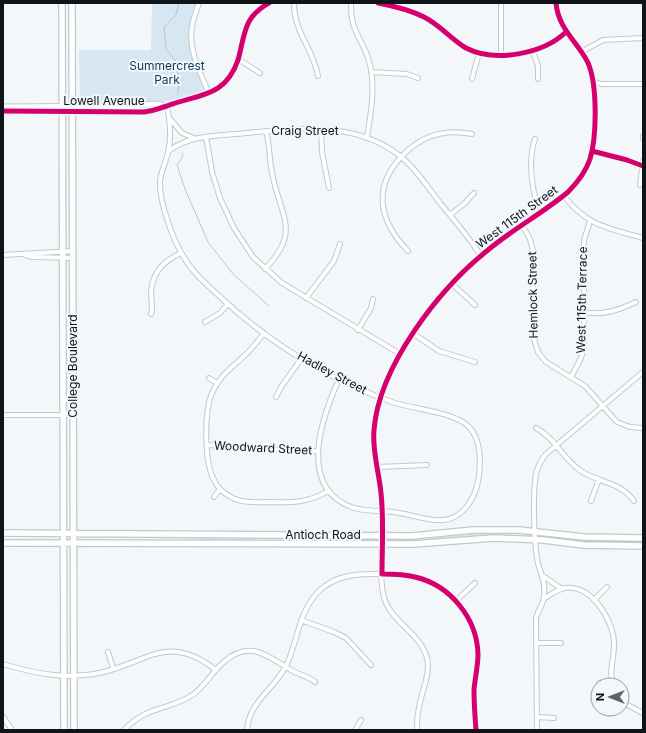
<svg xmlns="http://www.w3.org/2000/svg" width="646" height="733" viewBox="0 0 646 733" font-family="Inter,sans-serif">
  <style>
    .green { fill: #d7e6f1 }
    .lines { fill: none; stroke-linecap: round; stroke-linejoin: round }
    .stream { stroke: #b2cadb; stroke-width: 1 }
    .minor-casing { stroke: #c4c8cb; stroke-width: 6 }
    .tertiary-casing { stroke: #c4c8cb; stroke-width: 7 }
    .secondary-casing { stroke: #c4c8cb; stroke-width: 8 }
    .minor { stroke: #fdfefe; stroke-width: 4 }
    .tertiary { stroke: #fdfefe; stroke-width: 5 }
    .secondary { stroke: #fdfefe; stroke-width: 5.5 }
    .cycleway-casing { stroke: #f0f8fe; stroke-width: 8 }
    .cycleway { stroke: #d6006c; stroke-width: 5 }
    .labels { text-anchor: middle; stroke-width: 4; stroke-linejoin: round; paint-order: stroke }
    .park-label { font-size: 12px; fill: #0e3851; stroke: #f0f8fe }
    .street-label { font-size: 12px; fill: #0f1418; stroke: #f0f8fe }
  </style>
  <rect width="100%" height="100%" fill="#f4f7fa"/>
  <path class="green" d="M152,3H196C188,29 188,43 196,69C199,77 204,85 204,93C162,105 122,104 80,104L79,50H151Z
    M480,533L527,534L491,535L421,542H392L430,539L447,536Z
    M227,537L254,538L258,540H182L184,539Z
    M545,537L579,541H643V544L583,543Z
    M311,538H368L372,540L274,541Z"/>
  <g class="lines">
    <path class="stream" d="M178,94L179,82L175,60L166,49L164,27L176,15L179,3
      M182,153L183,156L177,165L185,189L208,242L233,274L269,306"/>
    <g class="minor-casing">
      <path id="minor" d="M199,3C196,11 193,19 192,27C188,49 200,73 209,93
        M294,3C294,33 313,48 318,76
        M351,3C350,32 362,37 369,61C376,85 371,113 367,137
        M501,3V55
        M532,49L538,66V79
        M581,52L603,40L643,38
        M238,59L260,73
        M371,72L407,74L418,78
        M472,79L479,53
        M593,81L601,84H643
        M167,106C170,121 172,137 168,152C166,162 161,171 160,181C159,201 172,237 182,254C191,271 205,283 218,295C268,342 328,379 392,402C412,409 454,412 468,426C485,442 482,484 470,502C450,534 421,515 393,512C378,510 365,512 351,507C297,486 322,417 339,379
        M170,119L182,133L194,138
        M321,129L322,152L329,188
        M643,136V138
        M206,137L212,172L220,198L234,228L253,257L282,283L400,354
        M535,139C528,158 531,195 541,211
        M169,151C190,134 221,136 247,133C302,127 365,121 408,163C420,175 430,190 440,203C454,220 469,237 481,256
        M640,185L643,161
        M564,196C587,226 608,228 643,238
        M450,215L465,203L474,193
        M522,225L530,239L533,251V336L538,352L546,362L585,386L617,422L630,427L643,428
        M408,251C377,219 372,184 406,152C425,134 447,129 472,134
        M3,255L73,251
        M25,255L32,257L73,258
        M265,269C302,231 280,216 272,173C269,159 270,145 266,131
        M452,284L475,305
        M306,298L334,261L340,244
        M584,312C603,316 619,310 636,302
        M151,314C153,308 152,302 151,295C151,274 163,261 181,253
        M205,322L220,313L228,304
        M358,330L371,308L373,299
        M264,333C258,341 252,349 244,356C232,368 219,376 212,393C204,412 204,461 214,480C217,487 223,493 231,497C243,504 259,502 272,502C293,503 310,502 328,491
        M414,334L439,351L475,362
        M571,377L581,358L584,347V240L590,221
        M209,378L217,383
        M276,397L281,387L301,359
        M3,415H73
        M536,428C555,438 563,459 581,471C599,483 621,482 634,501
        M208,445C245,446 281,452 318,451
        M377,467L427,465
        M214,497L220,489
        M591,501L599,479
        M543,576L562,589
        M545,598C550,595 555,591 561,589C589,580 613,619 614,642C615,656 608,671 613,685
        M594,600L607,587
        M456,601L475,583
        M301,620L334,632L346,638L371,665
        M536,643H561
        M108,652L113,668
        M3,664C33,673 62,679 94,674C145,666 165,630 216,670
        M599,683L611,681
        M622,702L643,713
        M3,717L12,730
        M537,717L554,718
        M124,730C148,705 166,711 191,696C205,687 212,671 225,661C250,639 269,657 291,670C299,675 308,676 315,682
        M247,730C249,702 274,689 286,666C298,642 298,613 318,592C334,576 353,574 374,574C419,574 456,583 474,631C481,651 475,670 474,691C474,704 475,717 476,730
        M355,730L361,720
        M417,730C417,723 417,715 419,708C421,692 431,674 427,658C420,631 388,622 383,593C378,567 383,529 382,501C381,478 372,455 374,432C377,368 439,291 486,252C512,230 542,213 568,192C578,182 586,171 590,159C597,136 598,79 586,59C575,40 558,27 556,3
        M537,730L536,619C537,611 544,604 544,596C546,580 539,572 537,558C534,539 532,487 537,470C539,464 542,459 546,454L643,372"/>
    </g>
    <g class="tertiary-casing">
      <path id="tertiary" d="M378,3C394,6 410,10 424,17C440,25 451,39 466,48C495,63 543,54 566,32
        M3,107L131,106L156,104L167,106
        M3,111L144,112C155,111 157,109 167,106C198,94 225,98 238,60C245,35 243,17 269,3
        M592,151L627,160L643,166"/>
    </g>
    <g class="secondary-casing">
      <path id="secondary" d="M62,3L64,730
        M72,3L74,730
        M3,533L412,536L473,530H519L584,537L643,538
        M3,543L413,544L494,538L543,540L584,545L643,546"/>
    </g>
    <use href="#minor" class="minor"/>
    <use href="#tertiary" class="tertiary"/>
    <use href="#secondary" class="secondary"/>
    <g class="cycleway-casing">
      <path id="cycleway" d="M378,3C394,6 410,10 424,17C440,25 451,39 466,48C495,63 543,54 566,32
        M3,111L144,112C155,111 157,109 167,106C198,94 225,98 238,60C245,35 243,17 269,3
        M592,151L627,160L643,166
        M476,730C475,717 474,704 474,690C475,678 478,666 478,654C477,618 450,585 415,577C404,574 393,574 382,574C382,547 384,520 381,493C379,472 372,451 374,430C379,366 439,289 488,250C513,229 543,213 568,192C578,182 586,171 590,159C597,136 598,79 586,59C575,40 558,27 556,3"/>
    </g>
    <use href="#cycleway" class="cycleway"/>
  </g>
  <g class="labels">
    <g class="park-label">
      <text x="167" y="70">Summercrest<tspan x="167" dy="14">Park</tspan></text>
    </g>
    <g class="street-label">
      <text x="104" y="105">Lowell Avenue</text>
      <text x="305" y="135">Craig Street</text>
      <text transform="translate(517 217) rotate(-36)" y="4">West 115th Street</text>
      <text transform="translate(533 295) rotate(-91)" y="4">Hemlock Street</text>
      <text transform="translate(582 300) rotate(-89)" y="4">West 115th Terrace</text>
      <text transform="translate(73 366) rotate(-90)" y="4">College Boulevard</text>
      <text transform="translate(332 373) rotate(28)" y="4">Hadley Street</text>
      <text transform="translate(263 448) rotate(3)" y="4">Woodward Street</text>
      <text x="323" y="539">Antioch Road</text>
    </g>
  </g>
  <rect width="646" height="733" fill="none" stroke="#0f1418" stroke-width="8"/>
  <g transform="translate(610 697) rotate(270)"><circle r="19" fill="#f0f8fe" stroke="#969da2"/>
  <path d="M0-3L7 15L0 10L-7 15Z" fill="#5f6367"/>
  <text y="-6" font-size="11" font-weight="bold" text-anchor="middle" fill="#0f1418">N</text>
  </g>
</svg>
